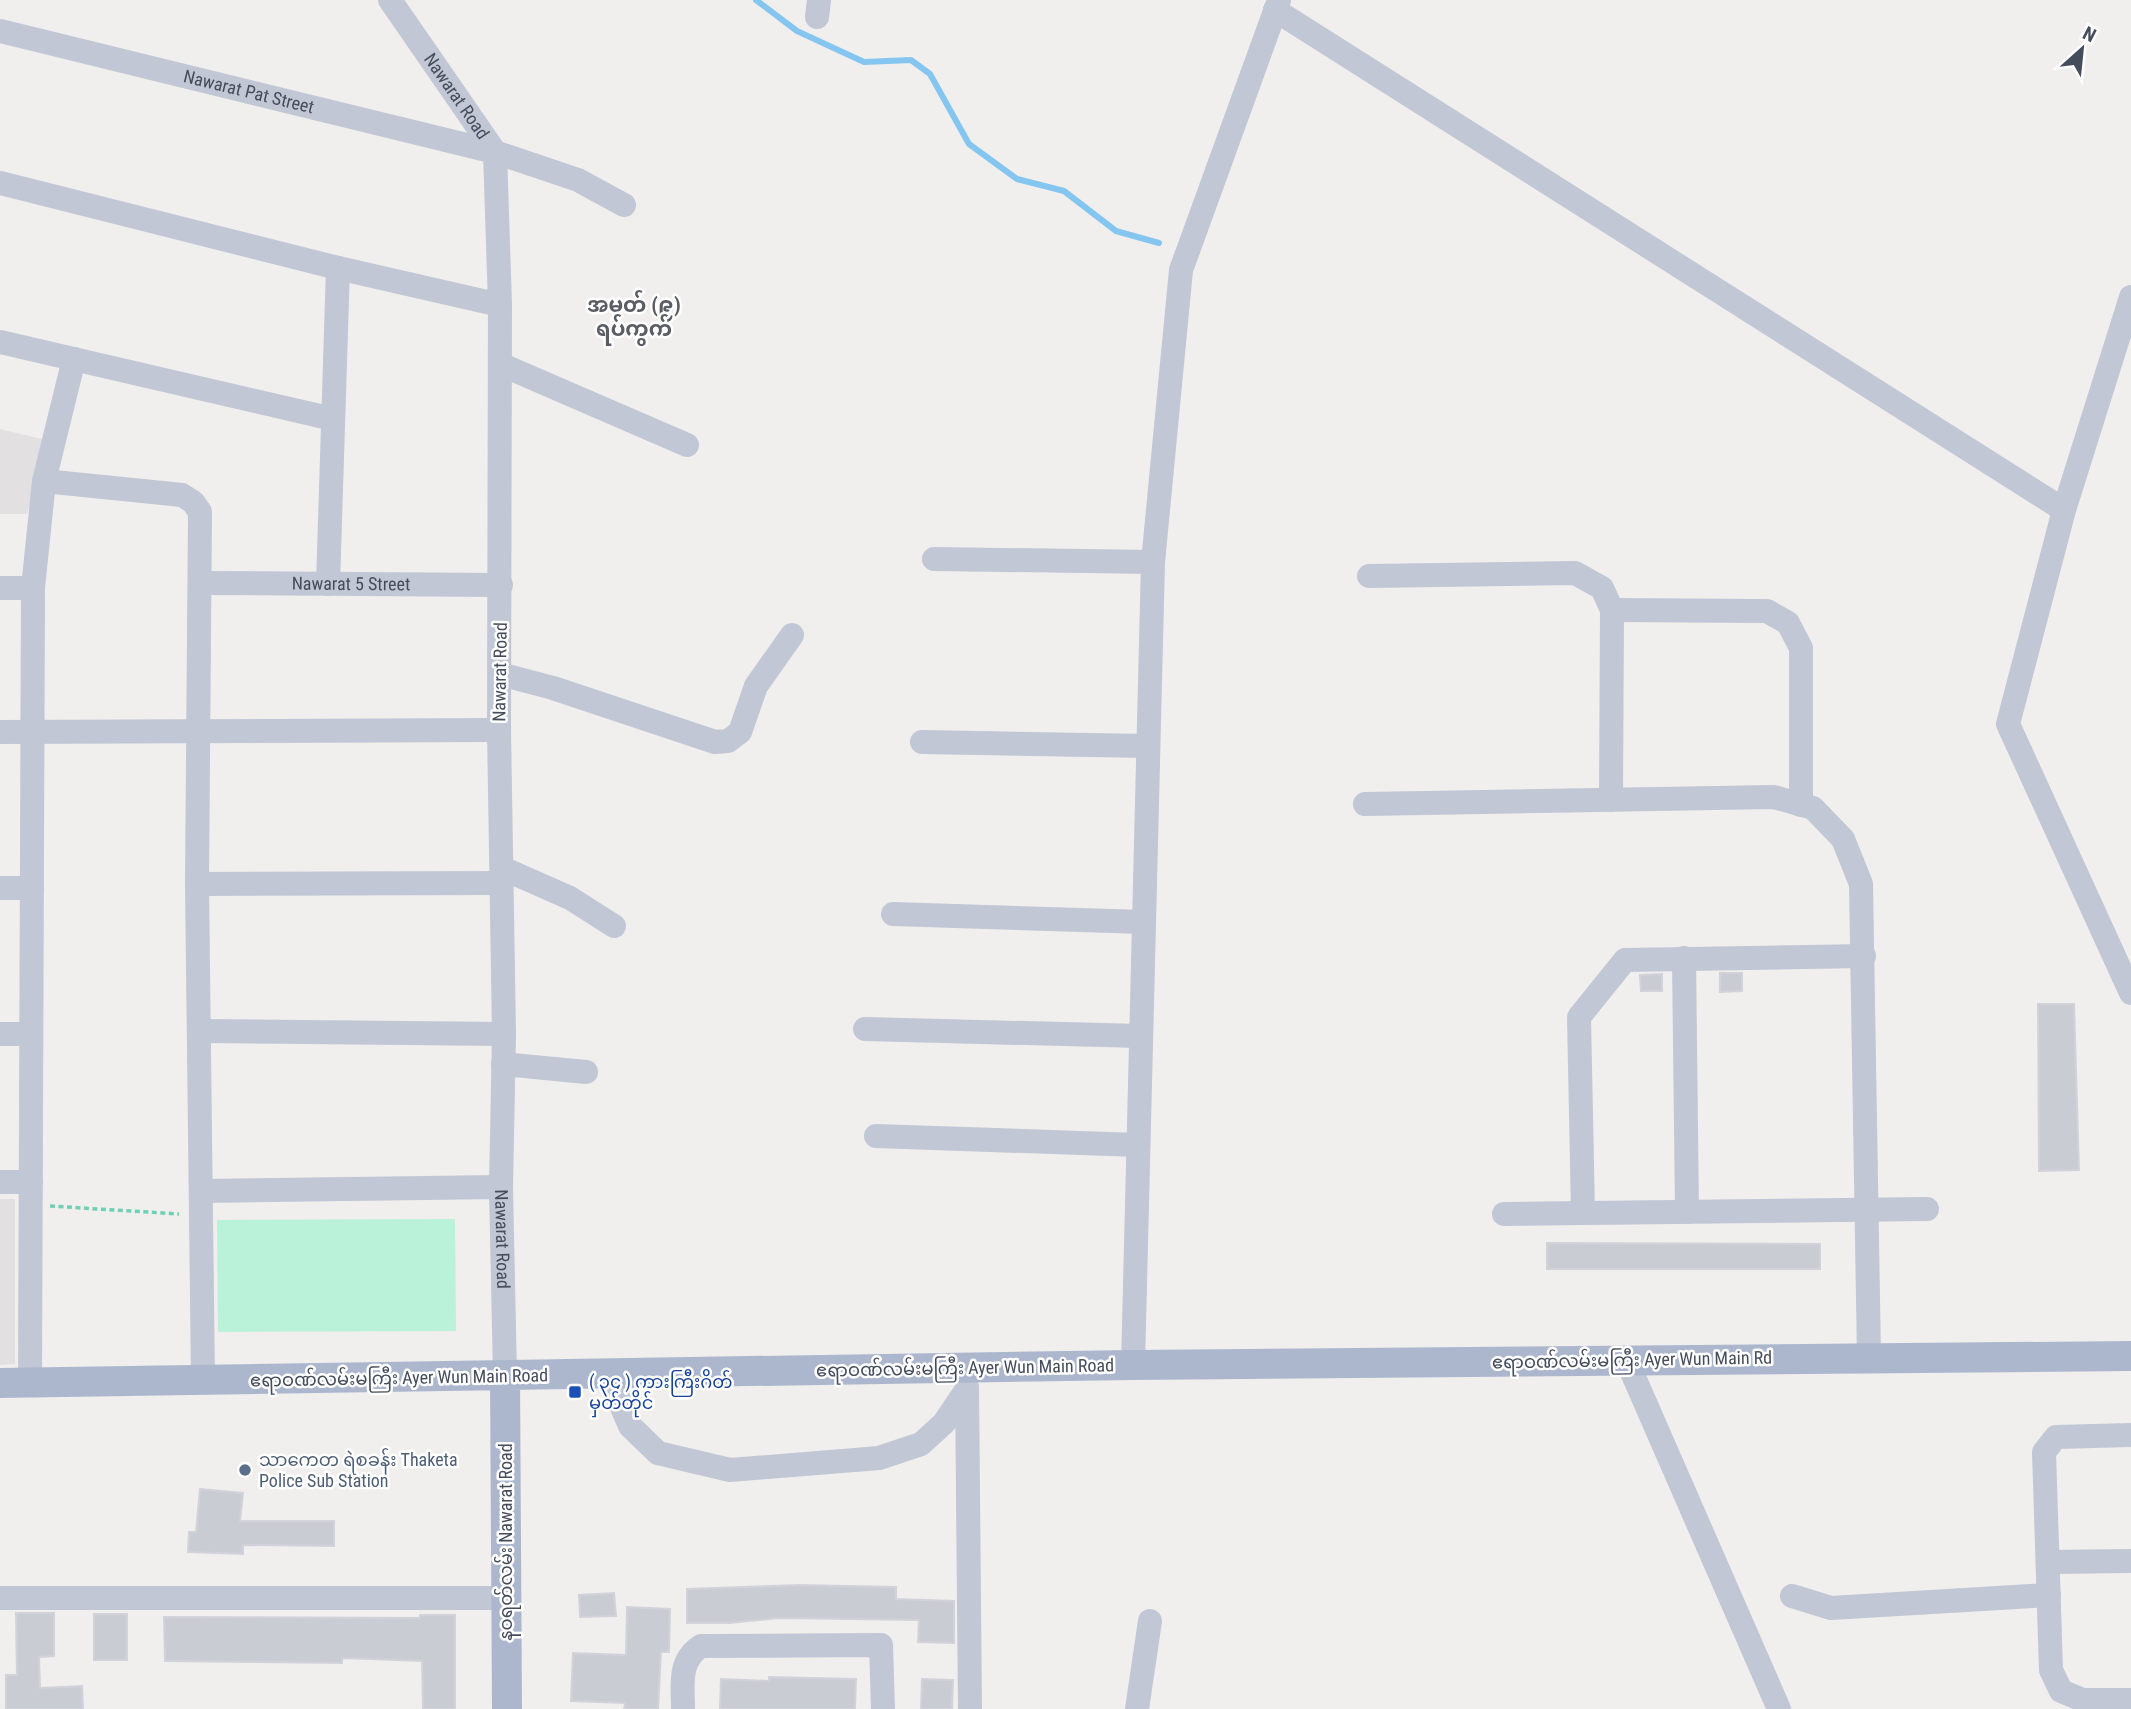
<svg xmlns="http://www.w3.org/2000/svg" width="2131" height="1709" viewBox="0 0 2131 1709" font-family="'Roboto Condensed','Noto Sans Myanmar',sans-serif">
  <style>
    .education { fill: #e2e0e0 }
    .green { fill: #baf1d9 }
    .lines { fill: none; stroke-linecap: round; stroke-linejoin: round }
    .stream { stroke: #85c6f0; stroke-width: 6 }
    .building { fill: #caccd4; stroke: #d2d3da; stroke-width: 2 }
    .path { stroke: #70d0b3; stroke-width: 3.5; stroke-dasharray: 5 3.5; stroke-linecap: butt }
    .minor { stroke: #c1c7d4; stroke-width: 24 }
    .major { stroke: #acb7ce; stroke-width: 30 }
    .transit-dot { fill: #1a4fb4; stroke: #fff; stroke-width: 2.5 }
    .service-dot { fill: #5c6f8a; stroke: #fff; stroke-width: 2.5 }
    .labels { text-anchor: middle; stroke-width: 5; stroke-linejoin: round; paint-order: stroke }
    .street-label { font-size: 18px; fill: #454d5c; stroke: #fff }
    .transit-label { font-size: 18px; fill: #164399; stroke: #fff; text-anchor: start }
    .service-label { font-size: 18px; fill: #4e5e75; stroke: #fff; text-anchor: start }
    .quarter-label { font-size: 21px; font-weight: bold; fill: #5a5d63; stroke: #fff }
  </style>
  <rect width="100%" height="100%" fill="#f1eeee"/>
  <path class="education" d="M0,429L46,440L27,514H0Z
    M0,1199H15V1364L0,1365Z"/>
  <path class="green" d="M455,1219L456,1331L218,1332L217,1220Z"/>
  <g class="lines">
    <path class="stream" d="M756,0L797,31L864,62L911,60L930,74L969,144L1017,179L1064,191L1116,231L1159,243"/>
  </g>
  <path class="building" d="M1720,973H1742V991L1720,992Z
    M1662,974V991H1641L1640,975Z
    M2038,1004H2074L2079,1170L2039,1171Z
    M1547,1243L1820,1244V1269H1547Z
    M200,1489L243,1493L240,1521H334V1546L243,1545V1554L188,1552L189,1532H196Z
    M800,1585L896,1587V1599L954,1601V1643L918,1642L919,1620L779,1618L730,1623H687V1589Z
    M614,1593L616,1616L580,1617L579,1595Z
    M627,1607L670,1609L669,1652H661L658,1709H624L625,1703L571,1701L573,1653L626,1655Z
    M16,1613H54V1656L39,1657L40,1688L82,1686L83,1709H6V1675H17Z
    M94,1614H127V1660H94Z
    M420,1615H455V1709H423L422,1661L342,1658V1663L165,1661L164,1617L420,1618Z
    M769,1677L856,1679L855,1709H720L721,1679L769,1681Z
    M922,1679L953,1680L952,1709H921Z"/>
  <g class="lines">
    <path class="path" d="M50,1206L179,1214"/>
    <g class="minor">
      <path id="s1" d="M390,0L495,152L500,305L499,730L504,1034L501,1187L505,1376"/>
      <path d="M1275,10L2064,510"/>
      <path d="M817,17L819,0"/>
      <path id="s2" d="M0,31L495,152L578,180L624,205"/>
      <path d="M0,183L338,268L500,305"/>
      <path d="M2131,297L2064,510L2008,724L2131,993"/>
      <path d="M0,342L333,419"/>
      <path d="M500,364L687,445"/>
      <path d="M44,481L182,495L193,502L200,512L197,884L203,1381"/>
      <path d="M934,559L1153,562"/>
      <path d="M1369,576L1575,573L1602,588L1612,610L1611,800"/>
      <path id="s3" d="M201,583L501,585"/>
      <path d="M328,584L338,268"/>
      <path d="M0,588H33"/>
      <path d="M1612,610L1767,611L1788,623L1801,648V805"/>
      <path d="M500,674L553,688L715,742L728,741L740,732L756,686L792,635"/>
      <path d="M0,732L499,730"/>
      <path d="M922,742L1148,746"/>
      <path d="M1365,804L1774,797L1813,808L1843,839L1861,884L1869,1357"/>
      <path d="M502,868L570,898L614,926"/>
      <path d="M197,884L502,883"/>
      <path d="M0,888H32"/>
      <path d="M893,914L1144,922"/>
      <path d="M1684,958L1687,1212"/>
      <path d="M865,1029L1141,1036"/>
      <path d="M199,1031L504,1034"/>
      <path d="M0,1034H31"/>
      <path d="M503,1064L586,1072"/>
      <path d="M876,1136L1138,1145"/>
      <path d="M0,1182H31"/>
      <path d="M201,1191L501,1187"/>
      <path d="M1583,1213L1579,1017L1625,960L1864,956"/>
      <path d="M1504,1214L1927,1209"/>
      <path d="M1627,1361L1779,1709"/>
      <path d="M1133,1365L1153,562L1181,270L1279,0"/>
      <path d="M608,1374L630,1426L658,1453L730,1470L879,1458L921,1444L944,1423L967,1389"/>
      <path d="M30,1382L33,588L44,481L74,359"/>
      <path d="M967,1387L970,1709"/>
      <path d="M2131,1435L2056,1437L2044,1452L2051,1670L2061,1691L2083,1700H2131"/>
      <path d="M2048,1562L2131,1561"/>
      <path d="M1792,1596L1831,1608L2049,1595"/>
      <path d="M0,1598H506"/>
      <path d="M683,1709C683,1684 678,1661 701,1646L881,1645L883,1709"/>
      <path d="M1137,1709L1150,1621"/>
    </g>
    <path class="major" d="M505,1376L507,1709
      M0,1383L1133,1365L2131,1356"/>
  </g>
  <rect class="transit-dot" x="568" y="1385" width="14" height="14" rx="3.5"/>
  <circle class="service-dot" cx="245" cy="1470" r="7"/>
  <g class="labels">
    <g class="street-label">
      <text dy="6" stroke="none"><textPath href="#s2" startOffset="256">Nawarat Pat Street</textPath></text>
      <text dy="6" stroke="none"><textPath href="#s1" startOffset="117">Nawarat Road</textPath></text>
      <text dy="6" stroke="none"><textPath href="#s3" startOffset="150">Nawarat 5 Street</textPath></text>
      <text transform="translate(500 672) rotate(-89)" y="6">Nawarat Road</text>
      <text dy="6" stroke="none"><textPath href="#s1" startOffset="1272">Nawarat Road</textPath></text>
      <text transform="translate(1632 1360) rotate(-1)" y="6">ဧရာဝဏ်လမ်းမကြီး Ayer Wun Main Rd</text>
      <text transform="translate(965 1368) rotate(-1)" y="6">ဧရာဝဏ်လမ်းမကြီး Ayer Wun Main Road</text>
      <text transform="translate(399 1378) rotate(-1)" y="6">ဧရာဝဏ်လမ်းမကြီး Ayer Wun Main Road</text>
      <text transform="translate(506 1542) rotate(-90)" y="6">နဝရတ်လမ်း Nawarat Road</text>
    </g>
    <g class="transit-label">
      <text x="589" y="1388">( ၃၄ ) ကားကြီးဂိတ်<tspan x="589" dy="21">မှတ်တိုင်</tspan></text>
    </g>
    <g class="service-label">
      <text x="259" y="1466">သာကေတ ရဲစခန်း Thaketa<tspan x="259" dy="21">Police Sub Station</tspan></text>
    </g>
    <g class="quarter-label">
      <text x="634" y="312">အမှတ် (၉)<tspan x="634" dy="24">ရပ်ကွက်</tspan></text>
    </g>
  </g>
  <g transform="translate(2082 49) rotate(27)" stroke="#ffffff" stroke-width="5" paint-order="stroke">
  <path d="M0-5L12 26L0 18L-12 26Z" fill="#454d5c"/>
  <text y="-10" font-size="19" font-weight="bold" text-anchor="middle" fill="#454d5c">N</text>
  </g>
</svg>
